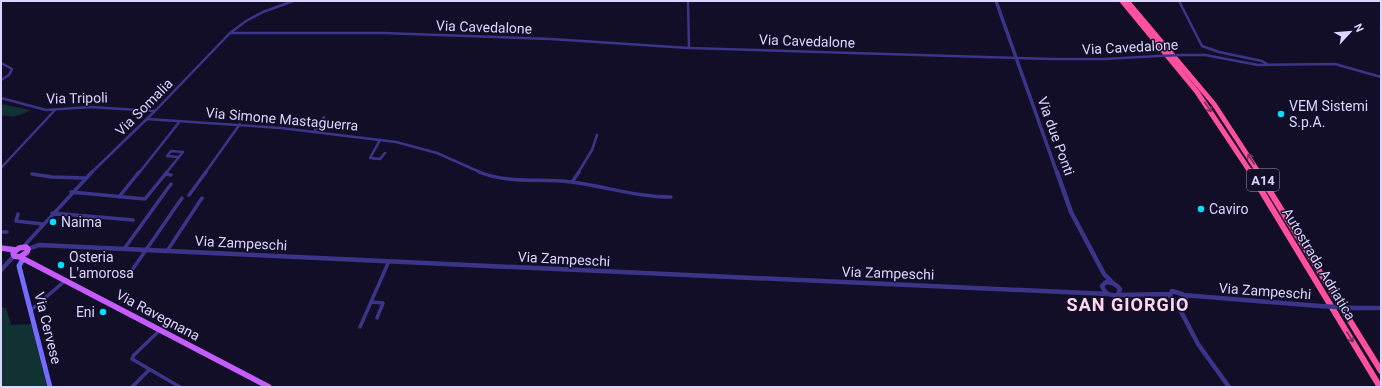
<svg xmlns="http://www.w3.org/2000/svg" width="1382" height="388" viewBox="0 0 1382 388" font-family="Roboto,sans-serif">
  <style>
    .green { fill: #103232 }
    .lines { fill: none; stroke-linecap: round; stroke-linejoin: round }
    .minor-far1 { stroke: #3b358a; stroke-width: 2.5 }
    .minor { stroke: #3b358a; stroke-width: 3.5 }
    .tertiary-far1 { stroke: #3b358a; stroke-width: 3.5 }
    .tertiary { stroke: #3b358a; stroke-width: 4.5 }
    .secondary { stroke: #736cff; stroke-width: 5 }
    .primary { stroke: #c65cff; stroke-width: 5.5 }
    .motorway-far1 { stroke: #ff509f; stroke-width: 5 }
    .motorway { stroke: #ff509f; stroke-width: 6 }
    .minor-bridge { stroke: #3b358a; stroke-width: 2.5 }
    .tertiary-bridge { stroke: #3b358a; stroke-width: 4.5 }
    .oneway { stroke: #7d2c5e }
    .poi-dot { fill: #01dfff; stroke: #130e28; stroke-width: 1.5 }
    .labels { text-anchor: middle; stroke-width: 3; stroke-linejoin: round; paint-order: stroke }
    .shield { fill: #130e28; stroke: #9f99be; stroke-width: 1 }
    .shield-label { font-size: 13px; font-weight: bold; fill: #dbd5ff }
    .street-label { font-size: 14px; fill: #dbd5ff; stroke: #130e28 }
    .poi-label { font-size: 14px; fill: #dbd5ff; stroke: #130e28; text-anchor: start }
    .district-label { font-size: 18px; font-weight: bold; letter-spacing: 1px; fill: #ffd7ef; stroke: #130e28 }
  </style>
  <rect width="100%" height="100%" fill="#130e28"/>
  <path class="green" d="M2,104L30,110C24,115 19,114 14,117L4,115L1,117Z
    M1,307L6,308L11,325L31,324L47,387H1Z"/>
  <g class="lines">
    <path class="minor-far1" d="M688,1L689,48
      M1179,1L1202,46L1219,52L1262,61L1267,64
      M1381,26V31
      M230,33H383L551,39L689,48L1052,59H1105L1158,56
      M1183,55H1205L1258,65L1335,64L1381,77
      M1,63L12,69L9,75L1,80
      M1,98L46,110L90,107L155,111
      M147,119L281,128L396,142L437,153L482,173
      M315,130L324,117
      M380,140L370,158L380,159L385,153
      M1,168L55,110
      M91,173L155,111L230,33L246,21L263,12L293,1
      M139,173L180,121
      M166,173L183,152L171,151L167,156L178,157
      M205,173L240,124
      M578,173L592,150L597,135"/>
    <path class="minor" d="M479,172C509,184 540,178 571,182C605,186 636,197 671,197
      M32,174L52,177L85,178
      M165,174L171,175
      M572,182L579,172
      M71,192L145,199L167,172
      M189,195L206,172
      M119,197L139,172
      M52,213L133,220
      M18,214L16,221L42,224
      M1,232H7
      M23,247L92,172
      M124,249L171,184
      M167,251L202,198
      M130,273L182,198
      M371,302L389,261
      M31,310L66,280
      M360,327L371,302L383,303L377,318
      M160,330L134,355L132,359L180,387
      M132,387L149,370"/>
    <path class="tertiary-far1" d="M996,1L1057,173"/>
    <path class="tertiary" d="M1057,172L1071,212L1104,274L1113,283
      M28,249L39,245C395,261 752,279 1108,294
      M1,270L14,256
      M1106,282C1112,282 1116,284 1120,289L1118,295C1110,296 1105,294 1102,286Z
      M1172,291L1182,294L1186,299L1184,302C1178,304 1173,302 1170,296Z
      M1118,295L1170,294
      M1183,295L1320,306
      M1176,302L1198,344L1229,387
      M1354,308H1381"/>
    <path class="secondary" d="M23,259L19,266L50,387"/>
    <path class="primary" d="M26,247L28,249L27,252L20,257L14,256L13,253L19,248Z
      M1,248L16,250
      M20,257L269,387"/>
    <path class="motorway-far1" d="M1122,1L1197,92L1251,173
      M1127,1L1214,104L1259,173"/>
    <path class="motorway" d="M1250,172L1380,387
      M1258,172L1381,371"/>
    <path class="minor-bridge" d="M1158,56L1183,55"/>
    <path class="tertiary-bridge" d="M1320,306L1354,308"/>
  </g>
  <defs><path id="oneway-shaft" d="M-6 0H5M1.5-3L5.5 0L1.5 3" fill="none" stroke-width="1.6" stroke-linecap="round" stroke-linejoin="round"/></defs>
  <g class="oneway">
    <use href="#oneway-shaft" transform="translate(1208 107) rotate(54)"/>
    <use href="#oneway-shaft" transform="translate(1251 159) rotate(-121)"/>
    <use href="#oneway-shaft" transform="translate(1350 337) rotate(58)"/>
  </g>
  <g class="poi-dot">
    <circle cx="1281" cy="114" r="4"/>
    <circle cx="1201" cy="209" r="4"/>
    <circle cx="53" cy="222" r="4"/>
    <circle cx="61" cy="265" r="4"/>
    <circle cx="103" cy="312" r="4"/>
  </g>
  <g class="labels">
    <rect class="shield" x="1247" y="169" width="32" height="22" rx="3"/>
    <g class="shield-label">
      <text x="1263" y="185">A14</text>
    </g>
    <g class="street-label">
      <text transform="translate(484 27) rotate(2)" y="5">Via Cavedalone</text>
      <text transform="translate(807 41) rotate(2)" y="5">Via Cavedalone</text>
      <text transform="translate(1130 47) rotate(-3)" y="5">Via Cavedalone</text>
      <text transform="translate(77 98) rotate(-1)" y="5">Via Tripoli</text>
      <text transform="translate(144 107) rotate(-45)" y="5">Via Somalia</text>
      <text transform="translate(282 119) rotate(5)" y="5">Via Simone Mastaguerra</text>
      <text transform="translate(1056 136) rotate(70)" y="5">Via due Ponti</text>
      <text transform="translate(241 243) rotate(3)" y="5">Via Zampeschi</text>
      <text transform="translate(564 259) rotate(3)" y="5">Via Zampeschi</text>
      <text transform="translate(1319 264) rotate(59)" y="5">Autostrada Adriatica</text>
      <text transform="translate(888 273) rotate(2)" y="5">Via Zampeschi</text>
      <text transform="translate(1265 291) rotate(4)" y="5">Via Zampeschi</text>
      <text transform="translate(158 315) rotate(28)" y="5">Via Ravegnana</text>
      <text transform="translate(48 328) rotate(76)" y="5">Via Cervese</text>
    </g>
    <g class="poi-label">
      <text x="1289" y="111">VEM Sistemi<tspan x="1289" dy="16">S.p.A.</tspan></text>
      <text x="1209" y="214">Caviro</text>
      <text x="61" y="227">Naima</text>
      <text x="69" y="262">Osteria<tspan x="69" dy="16">L'amorosa</tspan></text>
      <text x="95" y="317" text-anchor="end">Eni</text>
    </g>
    <g class="district-label">
      <text x="1128" y="311">SAN GIORGIO</text>
    </g>
  </g>
  <rect width="1382" height="388" fill="none" stroke="#dbd5ff" stroke-width="4"/>
  <g transform="translate(1350 32) rotate(64)" stroke="#130e28" stroke-width="3" paint-order="stroke">
  <path d="M0-3L7 15L0 10L-7 15Z" fill="#dbd5ff"/>
  <text y="-6" font-size="11" font-weight="bold" text-anchor="middle" fill="#dbd5ff">N</text>
  </g>
</svg>
